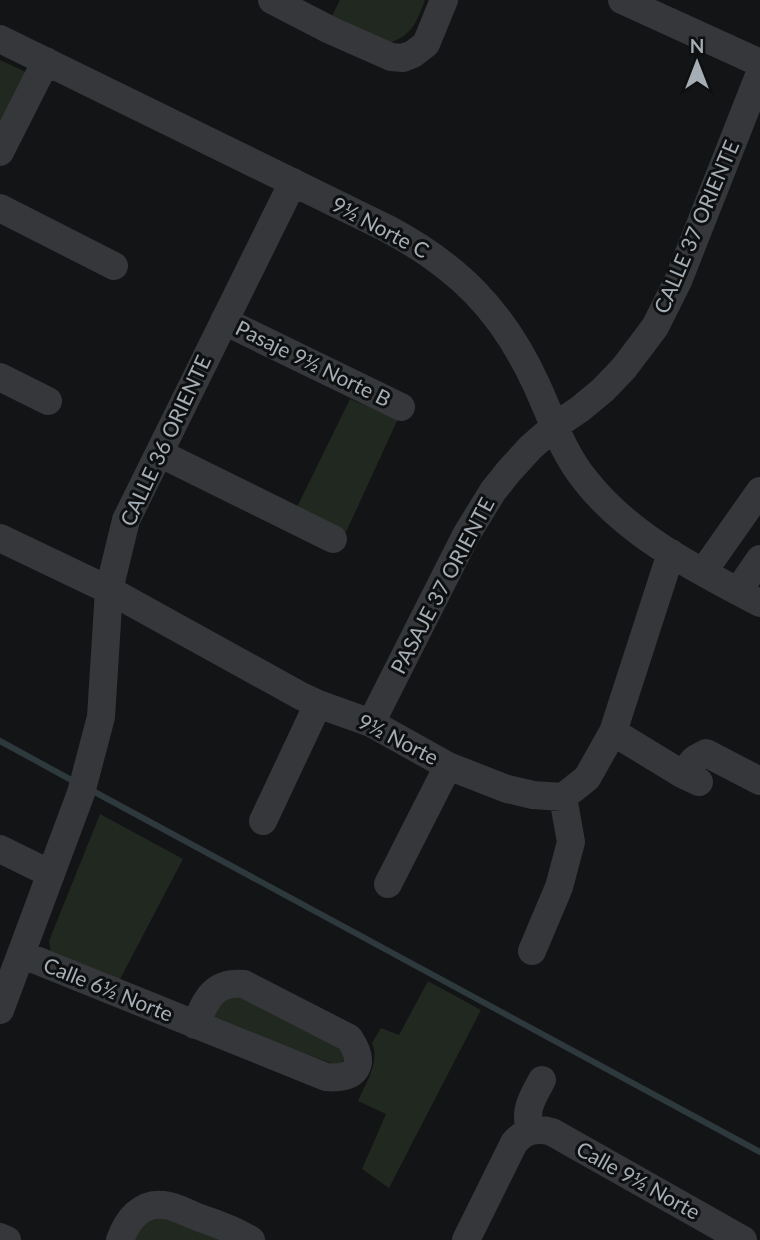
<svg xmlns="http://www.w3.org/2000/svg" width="760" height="1240" viewBox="0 0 760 1240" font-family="Lato,sans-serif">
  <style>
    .green { fill: #202820 }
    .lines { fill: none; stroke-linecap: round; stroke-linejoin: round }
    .stream { stroke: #2e393d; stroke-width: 6 }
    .minor { stroke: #35373a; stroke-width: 28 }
    .labels { text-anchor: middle; stroke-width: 6; stroke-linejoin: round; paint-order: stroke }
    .street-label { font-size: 21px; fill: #a6aeb5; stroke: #0e0f10 }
  </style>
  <rect width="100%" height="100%" fill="#131415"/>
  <path class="green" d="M340,0H425C417,21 412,37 388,43L331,18Z
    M0,60L26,72L0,126Z
    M350,399L398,419L346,532L296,509Z
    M100,814L183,859L117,985L51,956L49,941Z
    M428,981L481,1010L389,1188L362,1169L386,1114L358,1101C366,1082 380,1063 372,1043L381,1028L399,1035Z
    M229,991L340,1045L346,1059L339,1064L331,1063L214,1020L213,1010Z
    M156,1211L236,1240H130Z"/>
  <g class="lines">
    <path class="stream" d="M0,741L75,782
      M91,790L760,1152"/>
    <path class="minor" d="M272,0L330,30L391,57L403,58L413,54L426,44L444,0
      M622,0L760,63
      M0,39L386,228C458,266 503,311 537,386C552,419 563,453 586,481C630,537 698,570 760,603
      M0,152L46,61
      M0,208L114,266
      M224,321L401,407
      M0,377L48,401
      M159,453L333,539
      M0,538L109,590L301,696L318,704L371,723L448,766L507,789L533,795L563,797L587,778L613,732L671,553
      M703,572L760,491
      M738,591L760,559
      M371,723L466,535L493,491L509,471L531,447L555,426L580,409L603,390L624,368L655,327L678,281L760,73
      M613,732L682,774L699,782
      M682,774L695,759L706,753L760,781
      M263,821L318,704
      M0,849L51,874
      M388,884L448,766
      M532,951L559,887L571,842L563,797
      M21,954L326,1077C357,1080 367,1064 349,1038L244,984C212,981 206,1001 195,1025
      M0,1010L81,793L101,717L109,590L126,520L293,182
      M530,1131C524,1110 532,1098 542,1080
      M0,1237L7,1240
      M120,1240C127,1221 140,1202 164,1205C175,1206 189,1214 200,1218C218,1224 235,1230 251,1240
      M466,1240L514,1143C524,1131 536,1127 552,1132L743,1240"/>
  </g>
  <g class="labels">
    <g class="street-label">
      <text transform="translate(697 227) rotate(-67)" y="7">CALLE 37 ORIENTE</text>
      <text transform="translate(380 228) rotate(28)" y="7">9½ Norte C</text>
      <text transform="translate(313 364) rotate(26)" y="7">Pasaje 9½ Norte B</text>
      <text transform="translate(166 441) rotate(-65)" y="7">CALLE 36 ORIENTE</text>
      <text transform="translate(443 586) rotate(-62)" y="7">PASAJE 37 ORIENTE</text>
      <text transform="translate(398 740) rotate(27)" y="7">9½ Norte</text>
      <text transform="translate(108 990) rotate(22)" y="7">Calle 6½ Norte</text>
      <text transform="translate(638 1181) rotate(29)" y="7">Calle 9½ Norte</text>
    </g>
  </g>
  <g transform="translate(697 63)" stroke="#0e0f10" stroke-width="5" paint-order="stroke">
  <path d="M0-5L12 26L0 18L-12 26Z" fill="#a6aeb5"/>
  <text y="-10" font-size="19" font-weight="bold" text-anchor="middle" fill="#a6aeb5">N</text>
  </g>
</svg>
